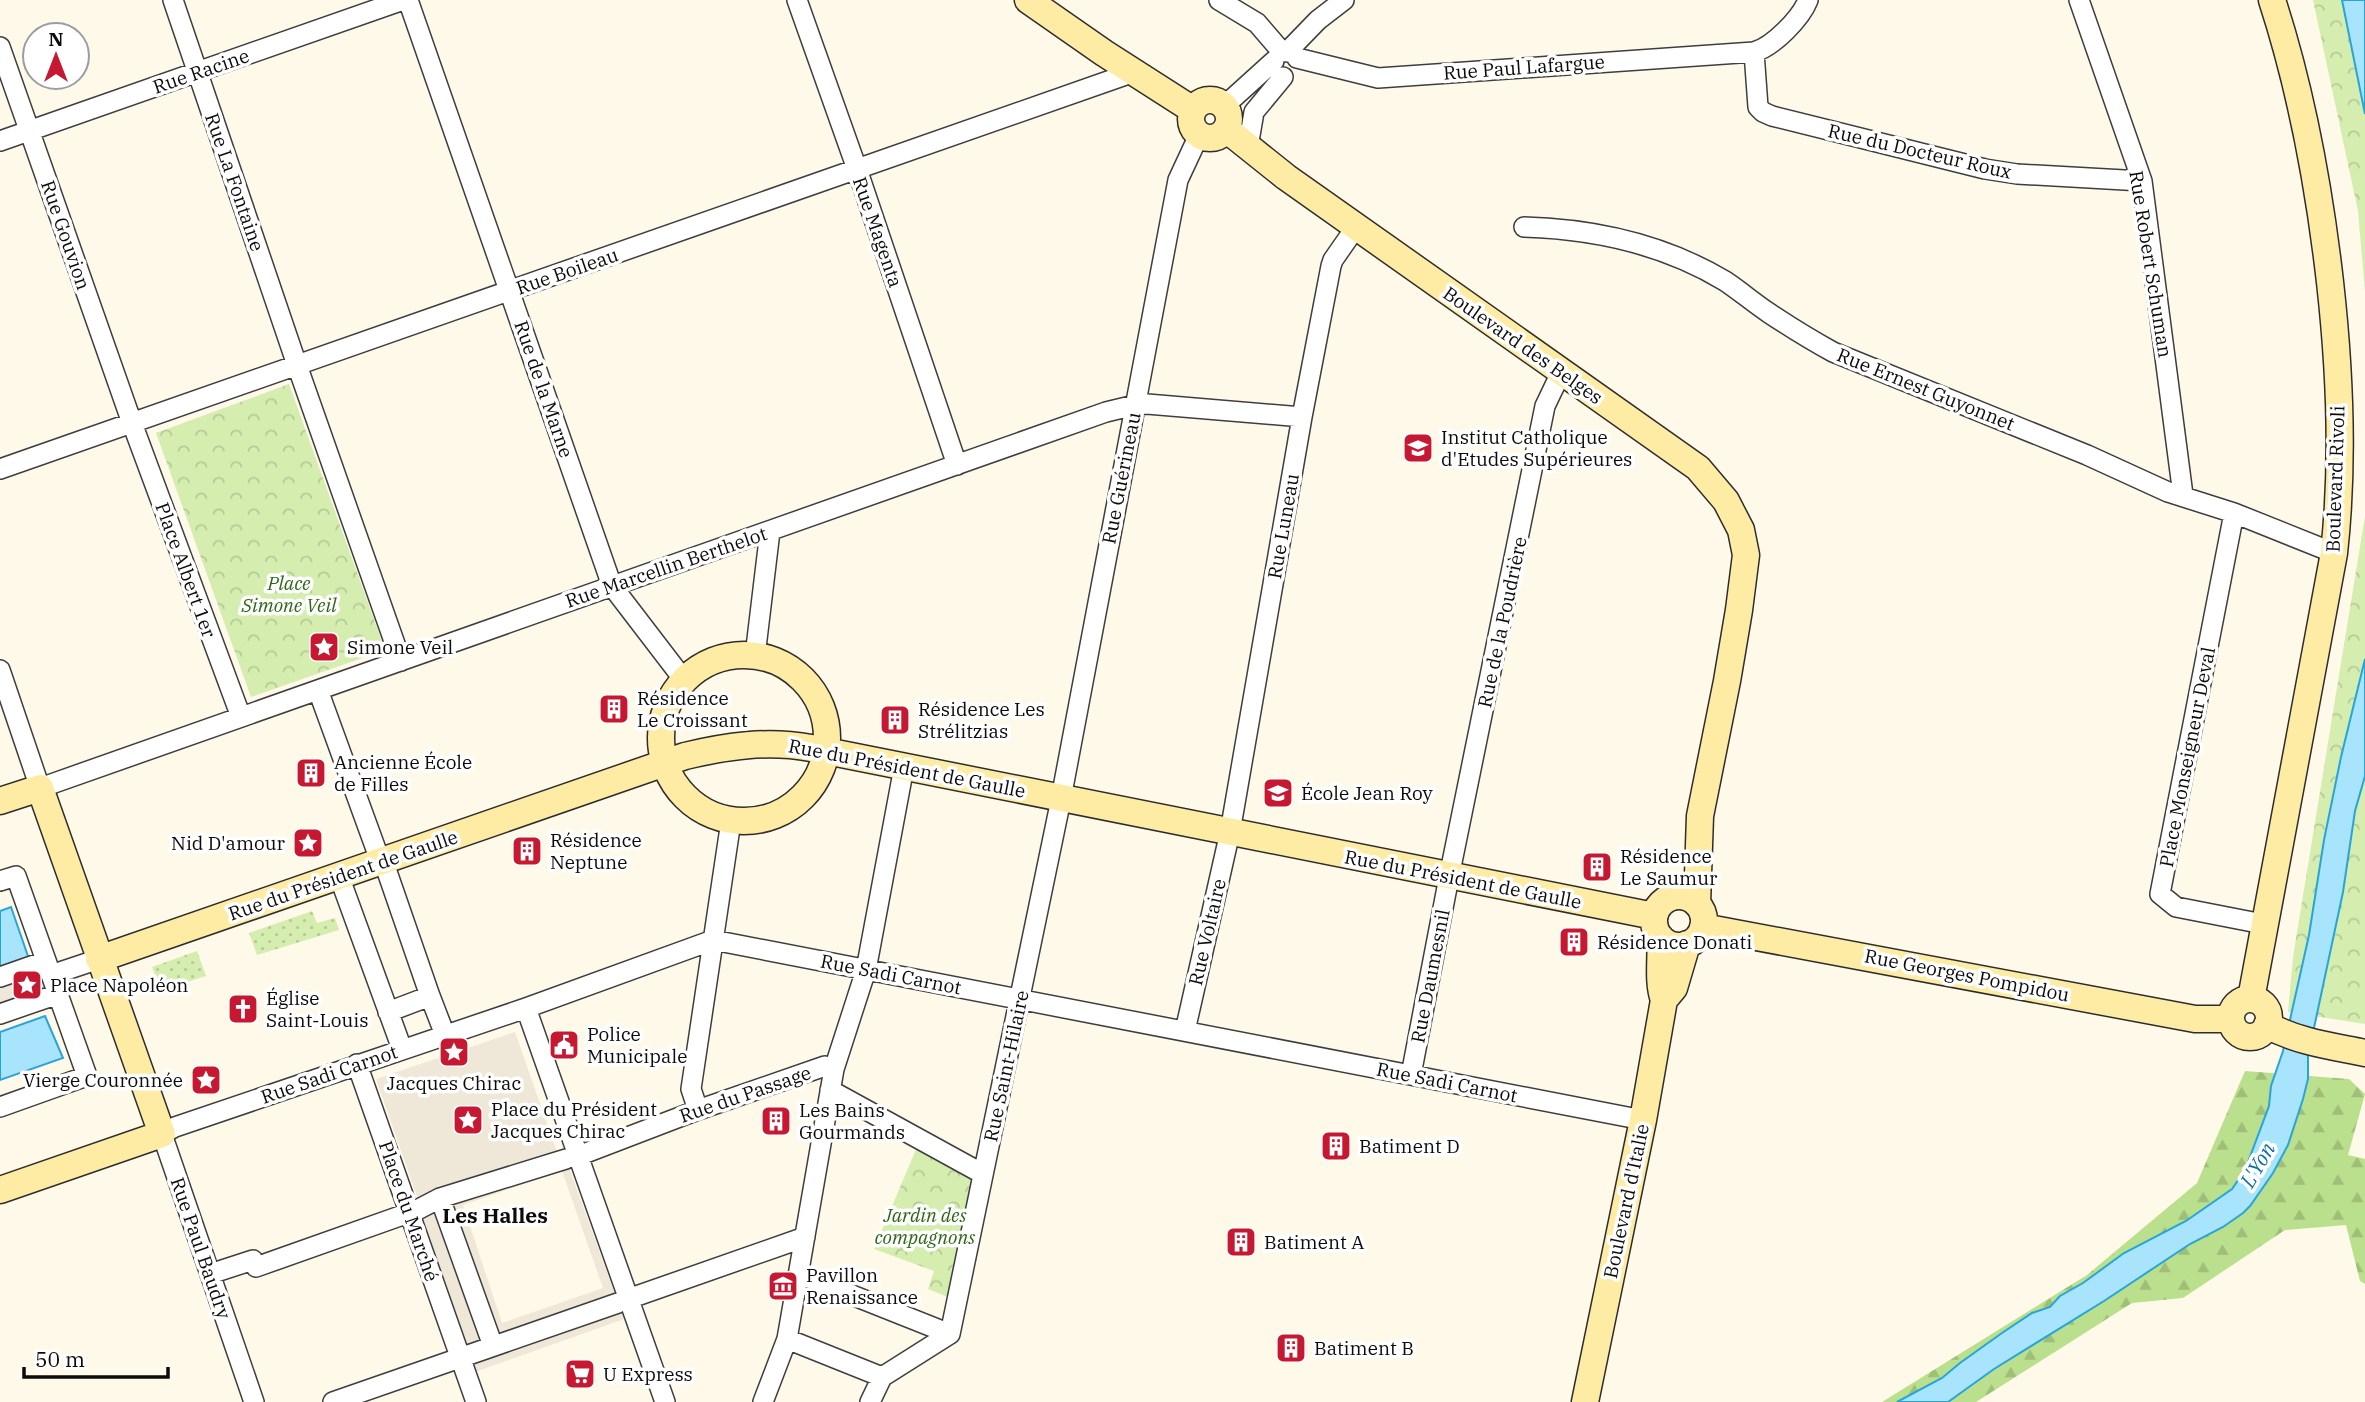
<svg xmlns="http://www.w3.org/2000/svg" width="2365" height="1402" viewBox="0 0 2365 1402" font-family="'IBM Plex Serif',serif">
  <style>
    .grass { fill: url(#grass-dots) }
    .forest { fill: url(#forest-firs) }
    .park { fill: url(#park-crowns) }
    .plaza { fill: #efe7d8; fill-rule: evenodd }
    .water { fill: #a8e5fc; stroke: #29a4d9; stroke-width: 2 }
    .lines { fill: none; stroke-linecap: round; stroke-linejoin: round }
    .street-casing { stroke: #3e3e3e; stroke-width: 22 }
    .secondary-casing { stroke: #2d2d2d; stroke-width: 29 }
    .street { stroke: #fff; stroke-width: 19 }
    .secondary { stroke: #ffeca4; stroke-width: 26 }
    .labels { text-anchor: middle; stroke-width: 7; stroke-linejoin: round; paint-order: stroke }
    .street-label { font-size: 19px; fill: #0b0b0b; stroke: #fff }
    .poi-label { font-size: 19px; fill: #0b0b0b; stroke: #fff; text-anchor: start }
    .park-label { font-size: 19px; font-style: italic; fill: #2f6717; stroke: #fff }
    .water-label { font-size: 21px; font-style: italic; fill: #0a72a7; stroke: #fff }
    .neighbourhood-label { font-size: 21px; font-weight: bold; fill: #0b0b0b; stroke: #fff }
  </style>
  <defs>
    <pattern id="grass-dots" width="8" height="8" patternUnits="userSpaceOnUse" patternTransform="scale(1.75)"><rect width="8" height="8" fill="#d5edaf"/><path d="M2 2h.1M6 6h.1" fill="none" stroke="#b6ca95" stroke-width="1.8" stroke-linecap="round"/></pattern>
    <pattern id="forest-firs" width="22" height="20" patternUnits="userSpaceOnUse" patternTransform="scale(1.75)"><rect width="22" height="20" fill="#badf8d"/><path d="M5 1l3.5 6h-7zM16 11l3.5 6h-7z" fill="#9fbe78"/></pattern>
    <pattern id="park-crowns" width="20" height="18" patternUnits="userSpaceOnUse" patternTransform="scale(1.75)"><rect width="20" height="18" fill="#d5edaf"/><path d="M2 6a3 3 0 1 1 6 0M12 15a3 3 0 1 1 6 0" fill="none" stroke="#b6ca95"/></pattern>
  </defs>
  <rect width="100%" height="100%" fill="#fff9e9"/>
  <path class="grass" d="M312,911L317,923L335,918L339,930L257,955L249,933Z
    M197,951L206,976L161,990L152,967Z"/>
  <path class="forest" d="M2245,1071L2349,1079L2365,1094L2348,1155L2365,1159V1284L2360,1281L2346,1225L2285,1230L2183,1298L2132,1303L1976,1402H1882L2087,1275L2197,1183Z"/>
  <path class="park" d="M2313,0H2365V292L2358,211Z
    M289,384L385,650L251,697L156,433Z
    M2365,516V1024L2288,1012L2293,957Z
    M917,1147L974,1176L950,1298L928,1289L934,1271L874,1249Z"/>
  <path class="plaza" d="M45,957L59,999L0,1020V972Z
    M515,1032L558,1155L564,1154L624,1319L475,1372L415,1207L420,1205L376,1079ZM562,1171L603,1288L502,1323L463,1205Z"/>
  <path class="water" d="M2342,0H2365V114Z
    M2365,659V776L2355,811L2343,892L2308,1056V1079L2303,1099L2288,1145L2273,1173L2250,1206L2243,1213L2223,1227L2190,1244L2104,1301L1994,1369L1948,1402H1897L1942,1378L1960,1363L2002,1333L2032,1313L2050,1307L2060,1296L2083,1283L2124,1253L2186,1221L2232,1189L2245,1170L2269,1106L2271,1086L2283,1051L2309,935L2324,840L2341,757Z
    M11,907L30,962L0,972V911Z
    M45,1016L63,1058L0,1080V1032Z"/>
  <g class="lines">
    <g class="street-casing">
      <path id="street" d="M173,0L297,365L401,661
        M408,0L612,586L684,680
        M797,0L857,169L957,465
        M1219,0L1257,23L1282,52
        M2079,0L2142,181L2183,495
        M0,47L132,423L241,717
        M1287,52L1318,20L1344,0
        M1754,52L1758,107L1763,112L1772,116L1985,169L2017,174L2142,181
        M1297,58L1378,78L1754,52C1773,47 1801,18 1808,0
        M1220,104L1232,99L1274,61
        M0,141L403,0
        M1248,147L1254,112L1283,77
        M1524,227C1594,229 1665,245 1725,281C1740,291 1754,303 1769,313C1790,327 1811,340 1833,352L2087,455L2168,492L2234,513L2334,553
        M0,469L1134,72
        M2234,513L2160,894L2176,907L2263,924
        M755,656L770,531
        M0,670L40,788L1106,412L1135,405L1147,404L1302,417
        M318,690L377,852L383,860L430,996L388,1012
        M339,876L402,1049
        M0,881L16,876L87,1076L0,1107
        M51,975L99,959
        M0,977L46,961
        M430,996L445,1035
        M526,1008L665,1402
        M0,1014L58,994
        M1185,1031L1230,832L1302,417L1331,266L1333,260L1356,227
        M357,1064L476,1402
        M1411,1075L1449,877L1545,406L1556,383L1564,372
        M830,1090L983,1174
        M698,1110L691,1089L731,821
        M578,1156L698,1110L825,1066L834,1069
        M440,1198L493,1346
        M210,1274L253,1260L256,1267L417,1210L440,1198L566,1159
        M799,1274L950,1334L882,1377
        M628,1299L805,1237
        M950,1334L1059,809L1178,180L1199,135
        M882,1377L787,1339L834,1069L866,970L904,767
        M254,1402L162,1134L175,1127L526,1008L713,940L1643,1120
        M333,1402L618,1303
        M763,1402L787,1339
        M870,1402L882,1377"/>
    </g>
    <g class="secondary-casing">
      <path id="secondary" d="M1028,0L1104,53L1193,110
        M1191 119a19 19 0 1 1 38 0a19 19 0 1 1-38 0Z
        M1226,129L1286,177L1698,468L1726,501L1741,530L1746,555L1739,610L1727,681L1700,816L1697,904
        M661 738a83 83 0 1 1 166 0a83 83 0 1 1-166 0Z
        M0,801L40,788L162,1134L0,1190
        M1654 921a25 25 0 1 1 50 0a25 25 0 1 1-50 0Z
        M1703,927L2195,1019H2231
        M1660,937C1662,959 1657,980 1664,1000
        M99,959L685,756C727,746 767,740 811,748L1654,916
        M2251,999L2334,553C2344,463 2340,371 2330,282C2319,186 2302,92 2272,0
        M2231 1018a19 19 0 1 1 38 0a19 19 0 1 1-38 0Z
        M2267,1025C2298,1042 2331,1046 2365,1053
        M1585,1402L1643,1120L1664,1000L1674,988L1687,944"/>
    </g>
    <use href="#street" class="street"/>
    <use href="#secondary" class="secondary"/>
  </g>
  <defs>
    <g id="university-square" transform="scale(1.575)"><rect x="-9" y="-9" width="18" height="18" rx="4" fill="#c61831" stroke="#fff"/><path d="M0-5L7-2L0 1L-7-2ZM-4 1L0 2.5L4 1V4Q0 6-4 4Z" fill="#fff"/></g>
    <g id="sight-square" transform="scale(1.575)"><rect x="-9" y="-9" width="18" height="18" rx="4" fill="#c61831" stroke="#fff"/><path d="M0-6L1.8-2.2L6-1.7L2.9 1.2L3.7 5.4L0 3.3L-3.7 5.4L-2.9 1.2L-6-1.7L-1.8-2.2Z" fill="#fff"/></g>
    <g id="building-square" transform="scale(1.575)"><rect x="-9" y="-9" width="18" height="18" rx="4" fill="#c61831" stroke="#fff"/><path d="M-4-6H4V6H1V3H-1V6H-4ZM-2.5-4.3h1.7v1.8h-1.7ZM.8-4.3h1.7v1.8H.8ZM-2.5-1h1.7V.8h-1.7ZM.8-1h1.7V.8H.8Z" fill="#fff"/></g>
    <g id="school-square" transform="scale(1.575)"><rect x="-9" y="-9" width="18" height="18" rx="4" fill="#c61831" stroke="#fff"/><path d="M0-5L7-2L0 1L-7-2ZM-4 1L0 2.5L4 1V4Q0 6-4 4Z" fill="#fff"/></g>
    <g id="church-square" transform="scale(1.575)"><rect x="-9" y="-9" width="18" height="18" rx="4" fill="#c61831" stroke="#fff"/><path d="M-1.2-6h2.4v3.5h3.3v2.4h-3.3V6h-2.4V-.1h-3.3v-2.4h3.3Z" fill="#fff"/></g>
    <g id="civic-square" transform="scale(1.575)"><rect x="-9" y="-9" width="18" height="18" rx="4" fill="#c61831" stroke="#fff"/><path d="M-.6-6.5H3V-4.5H.6V-3L4-1V1h2V6H-6V1h2V-1L-.6-3ZM-1.2 2.5V6h2.4V2.5Z" fill="#fff"/></g>
    <g id="museum-square" transform="scale(1.575)"><rect x="-9" y="-9" width="18" height="18" rx="4" fill="#c61831" stroke="#fff"/><path d="M0-6L6-3V-2H-6V-3ZM-5-1h2V3h-2ZM-1-1h2V3h-2ZM3-1h2V3H3ZM-6 4H6V6H-6Z" fill="#fff"/></g>
    <g id="supermarket-square" transform="scale(1.575)"><rect x="-9" y="-9" width="18" height="18" rx="4" fill="#c61831" stroke="#fff"/><path d="M-6-5.5h2.5l.6 2H6L4.5 2H-2.5L-4.4-4H-6ZM-1.5 3.2a1.3 1.3 0 1 0 .1 0ZM3 3.2a1.3 1.3 0 1 0 .1 0Z" fill="#fff"/></g>
  </defs>
  <g fill-rule="evenodd">
    <use href="#university-square" x="1418" y="448"/>
    <use href="#sight-square" x="324" y="647"/>
    <use href="#building-square" x="614" y="709"/>
    <use href="#building-square" x="895" y="720"/>
    <use href="#building-square" x="311" y="773"/>
    <use href="#school-square" x="1278" y="793"/>
    <use href="#sight-square" x="308" y="843"/>
    <use href="#building-square" x="527" y="851"/>
    <use href="#building-square" x="1597" y="867"/>
    <use href="#building-square" x="1574" y="942"/>
    <use href="#sight-square" x="27" y="985"/>
    <use href="#church-square" x="243" y="1009"/>
    <use href="#civic-square" x="564" y="1045"/>
    <use href="#sight-square" x="454" y="1052"/>
    <use href="#sight-square" x="206" y="1080"/>
    <use href="#sight-square" x="468" y="1120"/>
    <use href="#building-square" x="776" y="1121"/>
    <use href="#building-square" x="1336" y="1146"/>
    <use href="#building-square" x="1241" y="1242"/>
    <use href="#museum-square" x="783" y="1286"/>
    <use href="#building-square" x="1291" y="1348"/>
    <use href="#supermarket-square" x="580" y="1374"/>
  </g>
  <g class="labels">
    <g class="street-label">
      <text transform="translate(1524 67) rotate(-4)" y="7">Rue Paul Lafargue</text>
      <text transform="translate(201 71) rotate(-19)" y="7">Rue Racine</text>
      <text transform="translate(1920 151) rotate(13)" y="7">Rue du Docteur Roux</text>
      <text transform="translate(235 182) rotate(71)" y="7">Rue La Fontaine</text>
      <text transform="translate(878 232) rotate(71)" y="7">Rue Magenta</text>
      <text transform="translate(66 235) rotate(71)" y="7">Rue Gouvion</text>
      <text transform="translate(2151 264) rotate(81)" y="7">Rue Robert Schuman</text>
      <text transform="translate(567 271) rotate(-19)" y="7">Rue Boileau</text>
      <text transform="translate(1523 345) rotate(35)" y="7">Boulevard des Belges</text>
      <text transform="translate(544 389) rotate(71)" y="7">Rue de la Marne</text>
      <text transform="translate(1926 389) rotate(22)" y="7">Rue Ernest Guyonnet</text>
      <text transform="translate(1121 478) rotate(-79)" y="7">Rue Guérineau</text>
      <text transform="translate(2335 479) rotate(-88)" y="7">Boulevard Rivoli</text>
      <text transform="translate(1283 526) rotate(-80)" y="7">Rue Luneau</text>
      <text transform="translate(666 567) rotate(-19)" y="7">Rue Marcellin Berthelot</text>
      <text transform="translate(186 570) rotate(70)" y="7">Place Albert 1er</text>
      <text transform="translate(1502 622) rotate(-78)" y="7">Rue de la Poudrière</text>
      <text transform="translate(2187 757) rotate(-79)" y="7">Place Monseigneur Deval</text>
      <text transform="translate(907 768) rotate(11)" y="7">Rue du Président de Gaulle</text>
      <text transform="translate(343 875) rotate(-19)" y="7">Rue du Président de Gaulle</text>
      <text transform="translate(1463 879) rotate(11)" y="7">Rue du Président de Gaulle</text>
      <text transform="translate(1207 932) rotate(-77)" y="7">Rue Voltaire</text>
      <text transform="translate(891 974) rotate(11)" y="7">Rue Sadi Carnot</text>
      <text transform="translate(1967 975) rotate(11)" y="7">Rue Georges Pompidou</text>
      <text transform="translate(1430 976) rotate(-79)" y="7">Rue Daumesnil</text>
      <text transform="translate(1006 1066) rotate(-78)" y="7">Rue Saint-Hilaire</text>
      <text transform="translate(329 1074) rotate(-19)" y="7">Rue Sadi Carnot</text>
      <text transform="translate(1447 1082) rotate(11)" y="7">Rue Sadi Carnot</text>
      <text transform="translate(745 1094) rotate(-19)" y="7">Rue du Passage</text>
      <text transform="translate(1626 1201) rotate(-78)" y="7">Boulevard d'Italie</text>
      <text transform="translate(409 1211) rotate(71)" y="7">Place du Marché</text>
      <text transform="translate(201 1248) rotate(71)" y="7">Rue Paul Baudry</text>
    </g>
    <g class="poi-label">
      <text x="1441" y="444">Institut Catholique<tspan x="1441" dy="22">d'Etudes Supérieures</tspan></text>
      <text x="347" y="654">Simone Veil</text>
      <text x="637" y="705">Résidence<tspan x="637" dy="22">Le Croissant</tspan></text>
      <text x="918" y="716">Résidence Les<tspan x="918" dy="22">Strélitzias</tspan></text>
      <text x="334" y="769">Ancienne École<tspan x="334" dy="22">de Filles</tspan></text>
      <text x="1301" y="800">École Jean Roy</text>
      <text x="550" y="847">Résidence<tspan x="550" dy="22">Neptune</tspan></text>
      <text x="285" y="850" text-anchor="end">Nid D'amour</text>
      <text x="1620" y="863">Résidence<tspan x="1620" dy="22">Le Saumur</tspan></text>
      <text x="1597" y="949">Résidence Donati</text>
      <text x="50" y="992">Place Napoléon</text>
      <text x="266" y="1005">Église<tspan x="266" dy="22">Saint-Louis</tspan></text>
      <text x="587" y="1041">Police<tspan x="587" dy="22">Municipale</tspan></text>
      <text x="183" y="1087" text-anchor="end">Vierge Couronnée</text>
      <text x="454" y="1090" text-anchor="middle">Jacques Chirac</text>
      <text x="491" y="1116">Place du Président<tspan x="491" dy="22">Jacques Chirac</tspan></text>
      <text x="799" y="1117">Les Bains<tspan x="799" dy="22">Gourmands</tspan></text>
      <text x="1359" y="1153">Batiment D</text>
      <text x="1264" y="1249">Batiment A</text>
      <text x="806" y="1282">Pavillon<tspan x="806" dy="22">Renaissance</tspan></text>
      <text x="1314" y="1355">Batiment B</text>
      <text x="603" y="1381">U Express</text>
    </g>
    <g class="park-label">
      <text x="289" y="590">Place<tspan x="289" dy="22">Simone Veil</tspan></text>
      <text x="925" y="1222">Jardin des<tspan x="925" dy="22">compagnons</tspan></text>
    </g>
    <g class="water-label">
      <text transform="translate(2258 1165) rotate(-60)" y="7">L'Yon</text>
    </g>
    <g class="neighbourhood-label">
      <text x="495" y="1223">Les Halles</text>
    </g>
  </g>
  <g transform="translate(56 56)"><circle r="33" fill="#ffffff" stroke="#9d9d9d" stroke-width="2"/>
  <path d="M0-5L12 26L0 18L-12 26Z" fill="#c61831"/>
  <text y="-10" font-size="19" font-weight="bold" text-anchor="middle" fill="#0b0b0b">N</text>
  </g>
  <path d="M24 1367v10h144v-10" fill="none" stroke="#0b0b0b" stroke-width="3.5"/>
  <text x="35" y="1367" font-size="21" fill="#0b0b0b" stroke="#ffffff" stroke-width="5" paint-order="stroke">50 m</text>
</svg>
